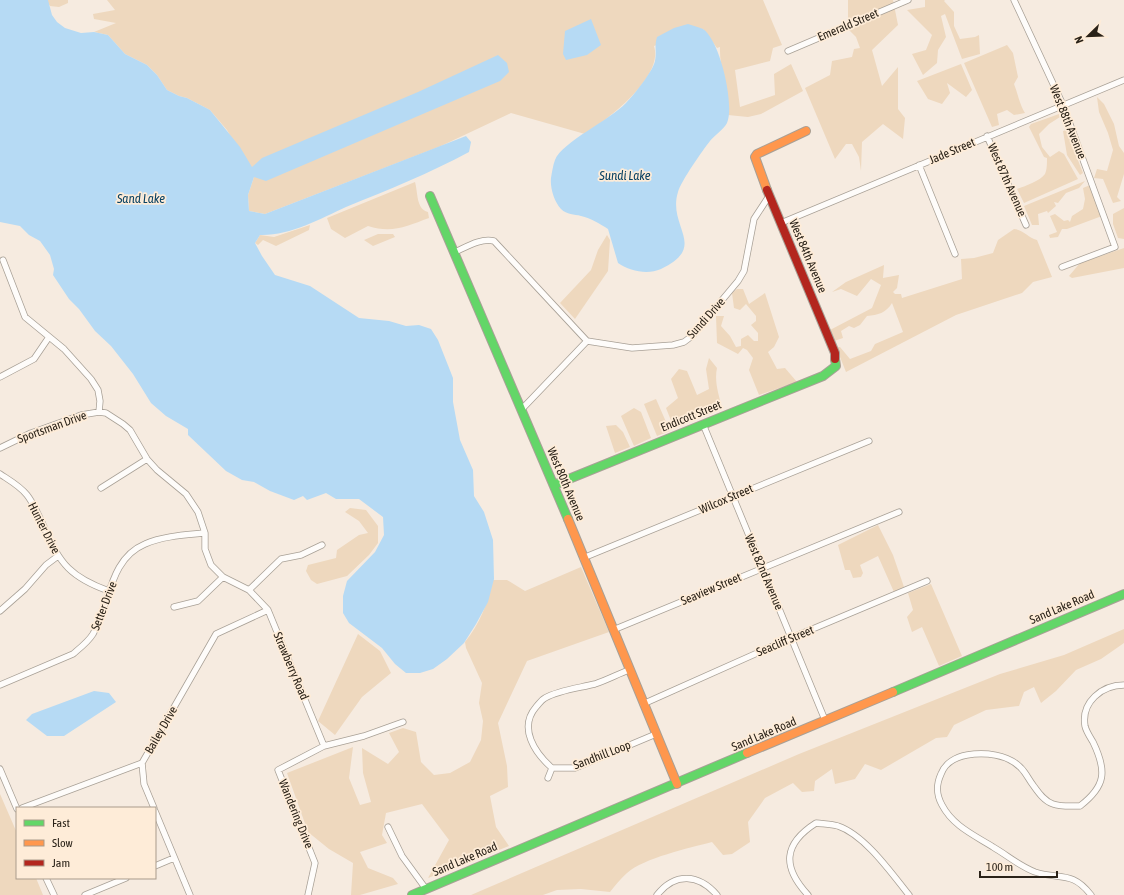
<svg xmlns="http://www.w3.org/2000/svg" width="1124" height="895" viewBox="0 0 1124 895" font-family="'Asap Condensed',sans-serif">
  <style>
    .green { fill: #eed8be }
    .water { fill: #b6daf4 }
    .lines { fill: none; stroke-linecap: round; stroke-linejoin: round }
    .street-casing { stroke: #a8a096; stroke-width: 7 }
    .fast-casing { stroke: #a8a096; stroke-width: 10 }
    .slow-casing { stroke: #a8a096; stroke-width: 10 }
    .jam-casing { stroke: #a8a096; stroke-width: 10 }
    .street { stroke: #fefcfa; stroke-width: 5.5 }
    .fast { stroke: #63d668; stroke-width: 8 }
    .slow { stroke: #ff974d; stroke-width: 8 }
    .jam { stroke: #b3261e; stroke-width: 8 }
    .labels { text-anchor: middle; stroke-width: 3.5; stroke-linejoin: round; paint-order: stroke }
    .street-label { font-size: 12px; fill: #2a2218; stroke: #feecd8 }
    .water-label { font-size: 13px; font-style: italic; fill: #094263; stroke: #feecd8 }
  </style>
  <rect width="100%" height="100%" fill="#f6ebe0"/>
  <path class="green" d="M48,0H68V3L59,7L50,6L48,3Z
    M107,0H763L782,45L773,48L770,61L735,70L740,107L775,95L774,74L791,64L803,91L761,114L748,117L728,115C730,92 719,69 720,47L717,48L703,29L654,46C664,77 608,119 585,134L511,113L441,146L265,214L249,211L248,195L254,177L227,130L210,110L187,98L179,96L167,90L157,75L147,65L125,54L108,35L94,32L116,23L94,19L93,14L115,10Z
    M848,0H893L898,25L872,50L882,86L898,67V109L905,118L903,139L883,124L862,142L861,171L859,157L852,144H846L835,159L805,88L830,75L832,61L852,57L854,49L860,48L856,37L848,29Z
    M925,0H945L944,1L954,12V26L960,39L975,37L979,35L980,54L962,59L945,14L941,16L946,37L938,50L937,63L923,75L912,54L926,50L932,35L907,10L925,7Z
    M1007,45L1013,53L1018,77L1014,84C1018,94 1019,103 1025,113L1014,115L1007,110L997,114L999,125L992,127L964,63Z
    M961,64L972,90L966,97L947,83L950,93L942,104L928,99L917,81Z
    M1097,97L1104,104L1114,124L1119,146L1124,153V174L1117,197L1121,201L1113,203L1103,179L1094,178L1097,169L1107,171L1113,150L1108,133L1099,112Z
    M1059,114L1060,117L1049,124L1039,134L1042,147L1050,157L1059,151L1064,154L1078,179L1024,203L1017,189C1025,186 1040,181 1045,174C1047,170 1047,163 1047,158L1044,157L1029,127L1031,124Z
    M1066,130L1083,173L1080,175L1067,155L1063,131Z
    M1085,181L1079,188L1066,193L1058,203L1054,202L1056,206L1048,213L1047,211L1038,214L1039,225H1032L1024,206Z
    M415,182C418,192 416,209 428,212L429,218C407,226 392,234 368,226L345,238L331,229L327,218Z
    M1090,185L1102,216L1067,229H1062L1058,237L1050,238L1049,235L1057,232L1050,216L1055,214L1064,221L1068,220L1070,222L1072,216L1083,209L1085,199L1083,188Z
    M1124,208V239L1118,238L1113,224V214Z
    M310,225L309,230L276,246L263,240L258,245L255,243L260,235L274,237Z
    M1014,229C1024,230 1028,238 1037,240L1052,277L1033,282L1022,293L956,315L846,372L836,347H840L850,359L871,351L875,344L903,332L892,303C886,313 878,315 867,316L860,325L854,328L849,326L841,331L843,338L834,341L830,330L872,308L881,285L871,279L857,296L841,289L832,292L846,282L884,265L883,278L899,275L897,288L893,292L895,294H901L902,298L959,280L962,279L961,259L974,258L993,253L998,240Z
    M378,234H393L395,237L373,246L364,240Z
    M607,235L610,240L608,271L575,319L560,303L591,270L598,250Z
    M1124,248V268L1072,278L1069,276L1080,263Z
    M737,289H743L749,304L765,293L779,337L774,347L768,352L777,369L785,368L797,382L759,395L749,370L753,358L747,350L743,348L738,354L717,343L716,316H724L721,326L730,336L736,347L741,346V339L748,335L754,341H758V333L751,325L756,321V316L746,304L740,310L734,308L732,293Z
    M709,358L717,368C714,382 719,395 722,408L674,428L666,408L678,398L671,379L679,369L687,371L697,395L709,389L706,369Z
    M656,399L670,431L657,436L644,404Z
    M634,408L641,412L651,438L634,446L621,416Z
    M616,425L623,432L630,447L615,453L606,426Z
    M350,508L366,510L378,526V543L369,555L347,576L317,584L311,580L306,571L308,565L336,558L337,550L359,535L368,533L359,521L345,512Z
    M878,525L893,555L904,587L894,592L878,556L860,565L863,573L861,577L853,578L850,570H845L838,545Z
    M581,567L609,632L527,661L498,723L507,766L508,787L490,796L496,827L509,846L428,878L449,840L422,804L386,813L382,835L387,843L360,852L368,868L393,878L398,884L360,895H351L353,863L329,849L308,832L287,773L353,747L349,778L360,805L371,802L363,773L362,748L388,764L399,752L389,733L403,728L416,732L421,762L434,775L450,773L470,762L481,740L483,721L479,703L482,683L466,648L465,642C480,624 488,602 493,580H507L525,591Z
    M931,584L962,656L939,666L922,627L912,632L907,617L913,610L908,593Z
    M1124,629V643L1101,659L1076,670L1056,691L1041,703L1034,687L1024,692L1019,706L986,710L954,725L947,737L936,738L881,770L865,764L855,779L835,784L832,769L815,781L814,791L802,792L793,783L765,798L748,822L750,842L732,854L723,855L712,842C689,848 644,858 627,873C620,879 615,886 610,892L581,889L557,890L543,895H471L799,754L1000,674L1064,655Z
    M358,634L380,651L391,673L362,697L335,735L318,721Z
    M0,794L17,833V878H36L43,895H0Z"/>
  <path class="water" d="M0,0H48L52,15L57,22L65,28L81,33L94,32L108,35L125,54L147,65L157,75L167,90L179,96L187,98L210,110L240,147L252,167L262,158L418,92L498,55L507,63L509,72L500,81L266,181L254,177L248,195L249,211L265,214L466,136L471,142L469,152C430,173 388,190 346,207C320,219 289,236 260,235L255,243L262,256L275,275L310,286L359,318L389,321L406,326L419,325L431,329L438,340L453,378V402L460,440L473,470L474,496L484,512L493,540L494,579L488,602L476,624L464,643L447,659L433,669L420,673H406L395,664L382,648L349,623L343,613V596L347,581L375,552L384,535L383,517L359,499H336L326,493L307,500L303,496L294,500L270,491L254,482L242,480L226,471L188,435V429L166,416L151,403L133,374L111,346L95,331L79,309L69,299L53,275L54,269L50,255L40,241L29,235L20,226L0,222Z
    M591,19L601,45L587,55L566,60L563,54L565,31Z
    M688,24C693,26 699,27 703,29C720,40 735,105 727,123C724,129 715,135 710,141C703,150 681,181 678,192C667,227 709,246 661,269C647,275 630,271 618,263L608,229C600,224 591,218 581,216C574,214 567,215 561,209C554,201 550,188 551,178C552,172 553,165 555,160C562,142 610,120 626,103C634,95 653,71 655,61C657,51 654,47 657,37L674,28Z
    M94,691L109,693L116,702L64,736H47L26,720L32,714Z"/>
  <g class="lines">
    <g class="street-casing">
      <path id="street" d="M1014,0L1063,105L1115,247L1062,267
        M788,51L908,0
        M987,136L1026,225
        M919,165L955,254
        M781,223L1124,80
        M455,252C468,246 481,238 494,241L587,341L632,348L673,345L684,342L692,336L738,281L744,271L754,219L769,196
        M3,260L25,317L64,349L91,379L98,390L100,401L99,412
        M0,377L34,359L49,337
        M521,410L587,341
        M703,424L825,720
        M0,448L31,433L81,415L99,412L106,413L123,424L130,430L147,459L157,470L186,494L198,512L205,533V549L211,565L223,577L249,590L268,610L324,746
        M0,474C9,480 20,486 27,495C34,504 39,516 44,527C59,564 72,578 109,591
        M101,488L147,459
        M583,558L869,441
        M249,590L281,559L301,555L322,545
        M174,607L198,601L223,577
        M0,611L25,589L46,565L58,556
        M613,630L899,512
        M629,670C618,674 607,680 595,684C579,688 559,690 545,698C541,700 539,704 536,707C518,728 535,753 552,768H575L656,734
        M0,685L73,654C80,648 88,642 93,634C110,604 109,559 145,544C163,536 185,535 205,533
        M643,704L791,638L927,581
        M142,763L144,784L154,808
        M0,769L17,809
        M548,778L552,768
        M22,808L142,763L216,634L268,610
        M155,811L190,895
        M388,827L402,856L426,889
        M155,866L174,858
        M46,878L54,895
        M85,895L126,878
        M308,895L315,863L278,770L324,746L364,736L403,722
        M657,895C675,872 699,874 717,895
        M808,895C782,867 783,844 816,823C823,824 831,824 838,826C865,835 892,874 909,895
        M1091,895C1072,870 1059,880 1035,872C1019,866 1007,855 993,847C974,835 953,826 942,805C936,794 936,785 941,774C945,763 956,757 967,755C984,752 1008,754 1021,768C1026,773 1029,780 1033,785C1038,792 1044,801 1053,804C1061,807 1072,806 1080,806C1106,786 1107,771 1093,742C1090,737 1086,731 1085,726C1081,702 1102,685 1124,685"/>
    </g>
    <g class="fast-casing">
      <path id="fast" d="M430,196L568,519
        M554,485L823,376L836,366L835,359
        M893,692L1124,594
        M412,895L747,753"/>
    </g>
    <g class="slow-casing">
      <path id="slow" d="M767,190L755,157L757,154L806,131
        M568,519L677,784
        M747,753L893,692"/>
    </g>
    <g class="jam-casing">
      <path id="jam" d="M767,190L835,353V359"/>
    </g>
    <use href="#street" class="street"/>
    <use href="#fast" class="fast"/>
    <use href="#slow" class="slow"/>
    <use href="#jam" class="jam"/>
  </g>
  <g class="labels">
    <g class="street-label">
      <text transform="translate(848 25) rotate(-23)" y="4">Emerald Street</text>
      <text transform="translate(1068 122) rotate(68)" y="4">West 88th Avenue</text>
      <text transform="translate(952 151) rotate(-23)" y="4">Jade Street</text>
      <text transform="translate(1007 180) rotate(66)" y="4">West 87th Avenue</text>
      <text transform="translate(808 256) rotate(67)" y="4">West 84th Avenue</text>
      <text transform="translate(706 318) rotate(-48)" y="4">Sundi Drive</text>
      <text transform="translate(691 416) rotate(-22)" y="4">Endicott Street</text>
      <text transform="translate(52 427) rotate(-20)" y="4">Sportsman Drive</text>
      <text transform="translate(566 484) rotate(67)" y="4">West 80th Avenue</text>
      <text transform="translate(726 499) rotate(-23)" y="4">Wilcox Street</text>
      <text transform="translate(44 528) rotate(63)" y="4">Hunter Drive</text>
      <text transform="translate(764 572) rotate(67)" y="4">West 82nd Avenue</text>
      <text transform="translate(711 589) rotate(-23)" y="4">Seaview Street</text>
      <text transform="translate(104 606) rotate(-69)" y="4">Setter Drive</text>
      <text transform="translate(1062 607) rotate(-23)" y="4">Sand Lake Road</text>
      <text transform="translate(785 641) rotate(-23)" y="4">Seacliff Street</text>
      <text transform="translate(291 666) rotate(67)" y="4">Strawberry Road</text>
      <text transform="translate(161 730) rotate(-60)" y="4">Bailey Drive</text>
      <text transform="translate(764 734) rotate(-23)" y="4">Sand Lake Road</text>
      <text transform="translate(602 755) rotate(-21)" y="4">Sandhill Loop</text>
      <text transform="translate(296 814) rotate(68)" y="4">Wandering Drive</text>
      <text transform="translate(465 859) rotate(-23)" y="4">Sand Lake Road</text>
    </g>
    <g class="water-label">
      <text x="625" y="180">Sundi Lake</text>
      <text x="141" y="203">Sand Lake</text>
    </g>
  </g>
  <rect x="16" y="807" width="140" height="72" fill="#feecd8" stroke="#a99b8b"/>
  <rect x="24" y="820" width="20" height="6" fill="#63d668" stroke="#a99b8b"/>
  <text x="52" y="827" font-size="12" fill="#2a2218">Fast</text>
  <rect x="24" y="840" width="20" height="6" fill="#ff974d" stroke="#a99b8b"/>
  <text x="52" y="847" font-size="12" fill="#2a2218">Slow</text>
  <rect x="24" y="860" width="20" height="6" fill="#b3261e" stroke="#a99b8b"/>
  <text x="52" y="867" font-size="12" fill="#2a2218">Jam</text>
  <g transform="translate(1088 36) rotate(247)" stroke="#feecd8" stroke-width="3" paint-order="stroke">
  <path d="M0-3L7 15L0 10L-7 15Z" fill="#2a2218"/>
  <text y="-6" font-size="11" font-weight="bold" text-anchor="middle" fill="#2a2218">N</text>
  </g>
  <path d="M980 871v6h77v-6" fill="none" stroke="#2a2218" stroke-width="2"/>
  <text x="986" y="871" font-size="12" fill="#2a2218" stroke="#feecd8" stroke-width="3" paint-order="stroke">100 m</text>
</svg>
